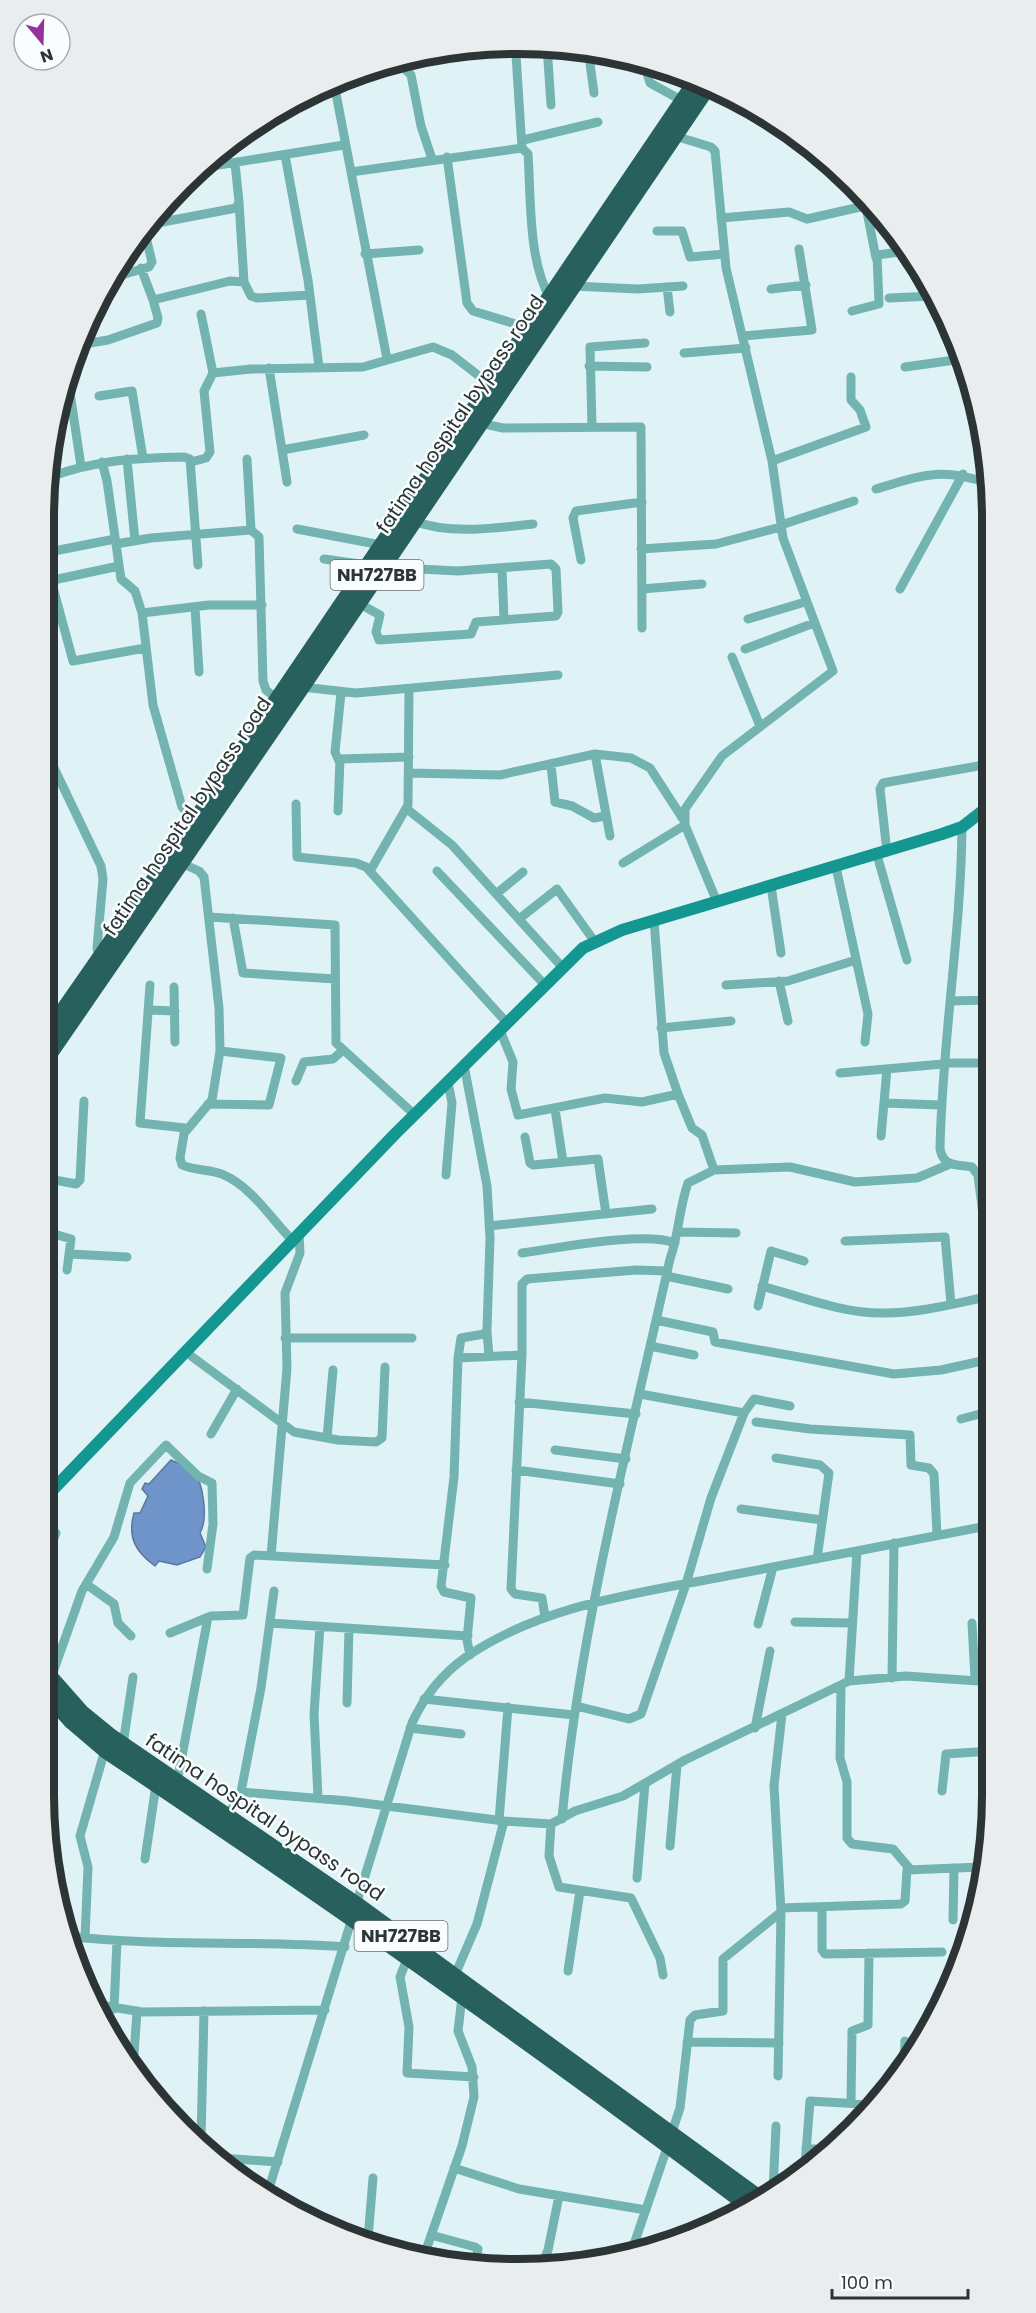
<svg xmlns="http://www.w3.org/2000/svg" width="1036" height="2313" viewBox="0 0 1036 2313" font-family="Poppins,sans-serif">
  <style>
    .water { fill: #6e94c9; stroke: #5a779d; stroke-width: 1.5 }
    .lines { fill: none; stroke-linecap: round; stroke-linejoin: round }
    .street { stroke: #73b4b0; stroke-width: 9 }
    .secondary { stroke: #149791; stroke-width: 12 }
    .highway { stroke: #27605d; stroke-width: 16 }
    .labels { text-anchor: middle; stroke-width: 5; stroke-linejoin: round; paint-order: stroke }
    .shield { fill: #f9fdfd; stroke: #6a7072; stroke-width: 1.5 }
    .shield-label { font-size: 18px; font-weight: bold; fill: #2d3436 }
    .street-label { font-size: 20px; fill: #2d3436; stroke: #f9fdfd }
    .rim { fill: none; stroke: #2d3436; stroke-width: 8 }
  </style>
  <rect width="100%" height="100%" fill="#dff3f7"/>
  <path class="water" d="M171,1460C177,1463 188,1466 193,1471C204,1483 208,1519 200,1533L206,1547L200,1557L177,1565L159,1561L155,1566C136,1552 127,1538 134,1513H140L148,1496L142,1489L145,1483L149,1484Z"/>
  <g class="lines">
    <path class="street" d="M547,46L551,105
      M588,49L594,93
      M428,54V58
      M516,55L522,148
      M402,59V66L411,75L421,126L432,159
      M644,63L650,83L683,101
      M334,83L351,172
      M675,136L711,147L715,151L726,268L772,461L783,538L833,671L722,756L685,809V825L717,902
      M523,140L598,122
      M285,155L308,280L319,367
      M447,157L467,303L473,311L529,328
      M200,168L344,145
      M239,202L244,282L251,296L257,298L310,295
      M866,207L876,258
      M721,218L789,212L807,219L869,205
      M147,225L236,208L239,202L235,163
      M657,231H682L690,257L725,254
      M365,254L419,250
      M141,268L153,300
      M108,279L149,267L152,262L144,229
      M572,286L638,289L683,286
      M667,287L670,312
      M771,289L806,285
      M889,298L933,296
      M852,311L879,304L877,255L907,251
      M201,314L213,373L251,369L363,367L433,347L452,355L492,386
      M743,336L812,330L799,249
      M78,345L108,340L157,323L158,318L153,300L230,281L244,282
      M684,353L746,348
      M387,359L351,172L522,148L528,154C531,196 528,261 550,298
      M589,366L647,367
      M905,367L962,359
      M269,368L287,482
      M67,373L81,466
      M99,396L132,391L143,458
      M480,423L503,428L641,427L642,628
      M592,426L590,347L645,343
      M282,450L364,435
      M127,459L135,541
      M247,459L251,530
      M772,461L866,427L860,410L851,400V377
      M102,462L107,481L121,579L135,591L142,613L153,705L182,807L196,824
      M191,462L206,458L210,452L204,391L213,373
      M50,477C96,460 135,458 184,457L190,459L198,565
      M876,489C923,475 940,467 988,483
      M414,521C450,535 495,528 533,524
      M781,525L854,501
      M297,529L381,545
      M116,544L151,538L251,530L259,537L263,681L266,690L277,699
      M641,549L716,544L781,527
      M44,553L115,539
      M324,559L367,565
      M581,560L573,518L576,511L642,502
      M502,569L504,620
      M51,580L73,661L145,648
      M44,582L119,566
      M642,589L702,584
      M900,589L963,474
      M358,603L380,615L376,632L379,640L471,634L476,622L556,616L558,612L556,569L551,564L458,571L382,567
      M195,607L199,672
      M142,613L209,605H262
      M748,619L805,602
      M745,649L814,623
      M732,657L760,726
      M302,687L356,693L558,675
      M44,747L101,866L103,879L97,948L99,958
      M595,754L610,836
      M339,761L335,752L341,693
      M551,765L555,802L572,806L594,818L606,816
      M409,773L500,775L595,754L631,758L650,768L683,819
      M296,804L297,857L356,863L366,867L507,1023
      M407,809L452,845L563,968
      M338,811L340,759L409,757
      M962,827C961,935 942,1041 940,1149C944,1168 957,1164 972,1167L978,1175L991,1279
      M887,852L880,789L883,783L989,764
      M877,855L907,960
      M181,863L199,871L204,877L219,1008L220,1051L212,1100L186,1131
      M623,863L685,825
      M836,867L868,1014L865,1042
      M370,871L408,805L409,690
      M437,871L545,985
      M771,886L781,953
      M496,894L523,872
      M209,917L335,925L336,1043L415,1115
      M233,918L243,973L335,979
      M519,919L557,889L595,942
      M654,920L664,1053L678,1094L692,1128L702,1135L714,1170L790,1167L855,1182L917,1178L950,1164
      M779,981L788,1021
      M150,985L140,1123L185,1128L180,1158L182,1165C195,1171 211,1169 224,1175C253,1188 271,1219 293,1241
      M726,985L788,981L856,960
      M174,987L175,1042
      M951,1001L990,1000
      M148,1010L175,1011
      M661,1028L731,1021
      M500,1030L513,1062L511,1089L518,1115L605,1098L642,1102L678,1094
      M944,1063H990
      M840,1073L943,1064
      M296,1081L304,1062L333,1059L343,1050
      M884,1103L941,1105
      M208,1104L269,1105L281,1058L220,1051
      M555,1109L563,1162
      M44,1128L45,1124
      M881,1136L887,1069
      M525,1137L530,1163L533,1165L598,1159L606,1214
      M446,1175L452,1103L448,1082
      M44,1178L76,1184L80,1180L84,1101
      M489,1226L652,1209
      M44,1231L71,1239L67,1270
      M677,1232L736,1233
      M845,1241L945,1237L951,1304
      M522,1253C559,1248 644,1231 675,1243
      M70,1254L127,1257
      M666,1276L728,1289
      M762,1286C802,1297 844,1314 885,1313C921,1313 956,1303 991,1296
      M758,1306L771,1251L804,1261
      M656,1320L713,1332L715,1342L894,1374L941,1370L991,1359
      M487,1332L489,1356
      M285,1338H412
      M650,1346L694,1355
      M187,1353L294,1432L338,1440L376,1442L382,1438L385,1367
      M458,1358L461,1338L484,1334L487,1330L490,1238L487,1186L464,1065
      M640,1394L744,1413L754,1399L790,1406
      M519,1402L636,1414
      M961,1419L991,1411
      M756,1422L810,1429L910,1435L911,1465L929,1468L934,1474L937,1535
      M211,1434L237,1389
      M327,1438L333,1370
      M555,1450L626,1459
      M776,1458L820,1465L829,1473L817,1559
      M516,1470L620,1484
      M741,1509L822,1520
      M271,1556L287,1368L285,1293L300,1253L299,1234
      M44,1563L56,1533
      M86,1584L114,1604L118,1623L131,1636
      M44,1602L53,1590
      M545,1617L542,1598L515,1594L511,1589L522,1355V1284L527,1279L636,1270L667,1271
      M795,1622L851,1623
      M270,1623L468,1636
      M972,1623L975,1679
      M758,1624L773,1567
      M170,1633L211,1616L243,1615L250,1558L254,1555L445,1565
      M470,1655L467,1640L471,1598L444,1592L441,1586L454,1477L458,1358L522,1355
      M51,1678L82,1591L114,1537L130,1483L166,1445L198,1476L212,1483L213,1524L207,1569
      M892,1678L894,1543
      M849,1681L857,1551
      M841,1685L840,1758L847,1782V1838L852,1844L893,1849L910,1869
      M424,1699L574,1715
      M347,1703L349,1628
      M576,1706L629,1719L641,1714L686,1584L711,1498L744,1413
      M410,1728L461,1734
      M755,1728L770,1651
      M123,1745L133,1677
      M177,1783L208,1617
      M942,1791L946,1754L992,1751
      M241,1792L261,1688L274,1591
      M318,1797L314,1714L320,1626
      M228,1816L241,1792L348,1801L504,1821L477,1924L455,1975
      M562,1819C579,1632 629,1442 670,1259C679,1234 679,1208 688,1183L714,1170
      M499,1821L508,1707
      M504,1821L551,1824L575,1811L623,1796L685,1760L849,1681L906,1676L992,1682
      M551,1824L549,1856L559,1887L631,1898L660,1958L663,1975
      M670,1846L677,1765
      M145,1859L156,1785
      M637,1878L645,1783
      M822,1907V1950L825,1954L942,1952
      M781,1908L901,1904L905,1901L907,1870L981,1867
      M953,1920L954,1868
      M67,1936C159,1947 252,1940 345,1947
      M85,1938L88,1867L80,1836L105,1750
      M407,1959L400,1977L409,2027L407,2073L474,2077
      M568,1971L580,1891
      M94,2004L142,2012L325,2010
      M114,2009L117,1941
      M687,2042L779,2043
      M904,2067L905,2041
      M133,2069L137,2011
      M778,2076L781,1912L774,1786L782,1714
      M851,2103L852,2031L868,2025L869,1953
      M672,2132L680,2108L690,2020L695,2015L723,2011V1959L781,1912
      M201,2140L204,2011
      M806,2148L824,2150
      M222,2158L278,2162
      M805,2165L810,2101L877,2105
      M454,2168L519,2189L646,2210
      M773,2191L776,2126
      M267,2195L412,1723C424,1697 442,1674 466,1657C545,1603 646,1592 737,1574C822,1558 907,1541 992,1525
      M431,2235L475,2247L478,2249L475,2265
      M368,2239L373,2178
      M631,2253L668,2145
      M423,2259L462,2146L474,2097L472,2067L458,2031L462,1997
      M541,2267L548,2250L559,2196"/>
    <path class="secondary" d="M44,1499L395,1134L583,948L622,930L942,834L962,827L989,806"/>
    <path class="highway" d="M44,1038L194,822L696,81
      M44,1062L302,687L708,87
      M44,1670L82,1713L109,1735L356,1904L762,2200
      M44,1691L71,1721L105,1750C324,1897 541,2048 751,2208"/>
  </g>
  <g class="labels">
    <g class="shield">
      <rect x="330.5" y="560" width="93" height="30" rx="4.5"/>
      <rect x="354.5" y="1921" width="93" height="30" rx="4.5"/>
    </g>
    <g class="shield-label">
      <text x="377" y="581">NH727BB</text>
      <text x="401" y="1942">NH727BB</text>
    </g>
    <g class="street-label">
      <text transform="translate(460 414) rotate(-56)" y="7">fatima hospital bypass road</text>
      <text transform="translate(187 816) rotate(-56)" y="7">fatima hospital bypass road</text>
      <text transform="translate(265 1817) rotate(34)" y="7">fatima hospital bypass road</text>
    </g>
  </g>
  <path d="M0 0H1036V2313H0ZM518 54H518A464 464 0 0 1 982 518V1795A464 464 0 0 1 518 2259H518A464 464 0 0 1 54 1795V518A464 464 0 0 1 518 54Z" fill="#e9eded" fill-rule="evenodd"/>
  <path class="rim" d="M518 54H518A464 464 0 0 1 982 518V1795A464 464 0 0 1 518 2259H518A464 464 0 0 1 54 1795V518A464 464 0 0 1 518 54Z"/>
  <g transform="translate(42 42) rotate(161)"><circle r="28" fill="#f9fdfd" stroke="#a7adad" stroke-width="1.5"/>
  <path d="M0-4.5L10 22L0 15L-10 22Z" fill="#94339c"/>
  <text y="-9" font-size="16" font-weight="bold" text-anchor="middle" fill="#2d3436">N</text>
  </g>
  <path d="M832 2289v9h136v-9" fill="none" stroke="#2d3436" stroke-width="3"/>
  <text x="841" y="2289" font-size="18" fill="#2d3436" stroke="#f9fdfd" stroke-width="4.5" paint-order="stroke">100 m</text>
</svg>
